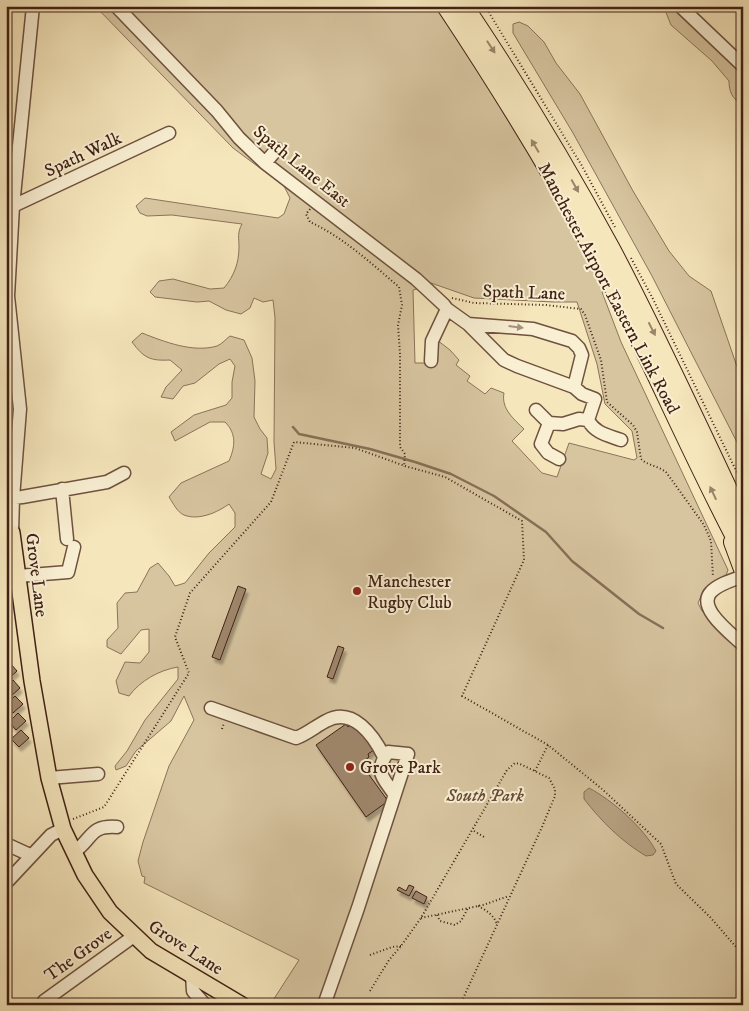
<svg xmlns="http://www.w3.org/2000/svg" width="749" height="1011" viewBox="0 0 749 1011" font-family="'IM FELL DW Pica',serif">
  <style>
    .green { fill: #d7c5a0; stroke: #8c735a; fill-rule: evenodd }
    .water { fill: #b8a383; stroke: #886f57 }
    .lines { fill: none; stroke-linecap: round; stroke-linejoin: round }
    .stream { stroke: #886f57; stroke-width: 2.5 }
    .building { fill: #9f876c; stroke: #402115; filter: url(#shadow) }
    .minor-casing { stroke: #6e523f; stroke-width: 15 }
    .major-casing { stroke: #402115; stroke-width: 18 }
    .highway-casing { stroke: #402115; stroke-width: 20 }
    .path { stroke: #402115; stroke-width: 2; stroke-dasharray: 1 2.5; stroke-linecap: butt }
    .minor { stroke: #f9efd3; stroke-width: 12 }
    .major { stroke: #f6e6bc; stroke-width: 15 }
    .highway { stroke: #f6e6bc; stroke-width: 18 }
    .oneway { fill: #9b8468 }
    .oneway2 { fill: #a6927e }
    .poi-dot { fill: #8f2418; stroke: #f9efd3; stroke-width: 2 }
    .labels { text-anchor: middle; stroke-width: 4; stroke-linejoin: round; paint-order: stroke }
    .street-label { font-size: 18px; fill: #402115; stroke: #f9efd3 }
    .poi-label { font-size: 18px; fill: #402115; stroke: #f9efd3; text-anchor: start }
    .park-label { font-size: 18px; font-style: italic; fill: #664a38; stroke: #f9efd3 }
  </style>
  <defs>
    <filter id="shadow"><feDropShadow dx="2.5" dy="4.5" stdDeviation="1" flood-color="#0004"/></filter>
  </defs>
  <rect width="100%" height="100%" fill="#f6e6bc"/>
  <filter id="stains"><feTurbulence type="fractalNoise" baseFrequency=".004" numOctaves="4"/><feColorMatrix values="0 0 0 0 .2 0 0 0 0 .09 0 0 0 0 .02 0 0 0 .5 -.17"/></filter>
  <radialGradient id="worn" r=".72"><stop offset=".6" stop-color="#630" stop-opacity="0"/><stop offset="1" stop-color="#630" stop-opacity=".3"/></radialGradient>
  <path class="green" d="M95,6H439L524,137L608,288L602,292L621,342L728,570L725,578L704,589L698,603L702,611L743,651V1005H270L299,960L144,883L145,877L142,876L138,861L143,842L169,766L194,720L184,696L171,721L136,751L126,766L116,770L115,766L127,751L145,720L178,679V667C159,670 140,681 129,696L119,693L116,681L125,662L140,663L149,652V629L141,630L121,654L107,647V640L118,628L117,603L125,593L137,592L150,568L158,563L169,576L175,586L185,583L209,553L235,527V513L229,504C218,512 199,521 184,515C177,512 173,503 169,497L181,483L229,461C235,447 237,434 225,422H210L175,441L171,432L194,415L226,405L232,398V382L235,366L230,359L219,364L195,383L183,386L173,399L161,397L166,387L182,370L170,360C150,361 144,358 132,342L142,333C165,342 193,353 217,346C222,344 226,339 230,336L244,340L252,358L255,381L254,417L260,429L267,438L268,453L261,474L271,479L276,469L274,442L275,318L273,300L263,302L254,298L250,308L241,314L226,310L209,301L197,302L155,297L150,292L159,281L173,279L210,289L224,288C234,276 239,263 239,247C239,238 237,233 242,224L172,215L147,216L140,213L136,206L145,198L278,218L284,214L290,198L284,186L233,148ZM431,283L474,298L553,302H577L597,364L605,404L632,431L637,458L634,460L569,443L557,477L542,473L512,441L524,429C514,419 501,409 504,393L491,388L485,394L467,381L470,376L456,365L459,360L450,350L437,340L434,363H415L413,290L431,285Z
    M661,6H671L743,74V104C732,100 729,91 729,81L712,61L671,25L665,10Z
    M519,22L528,26L544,42L556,63L580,94L633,191L669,251L689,276L711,291L743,384V454L652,276L573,133L513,33V24Z"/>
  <path class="water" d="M589,788C612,800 643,827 656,851L653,855L646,856C621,841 602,822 584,799V792Z"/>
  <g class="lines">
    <path class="stream" d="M293,427L299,434L370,449L415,462L451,474L494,496L546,532L572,561L639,614L663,628"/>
  </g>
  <path class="building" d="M238,586L246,589L220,660L212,657Z
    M338,646L344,648L333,679L327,677Z
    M10,663L17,671L7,680L6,666Z
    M13,680L20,688L10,697L6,692V686Z
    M15,696L23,704L13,713L6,704Z
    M18,713L26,721L16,730L9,722Z
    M355,722L374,750L368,754L369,757L364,761L370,770L367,772L388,801L366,817L316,745L346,724L348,727Z
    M21,730L29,738L19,747L11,739Z
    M409,885L414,887L409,896L397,890L399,887L406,891Z
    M416,891L427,897L424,904L412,898Z"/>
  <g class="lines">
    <g class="minor-casing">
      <path id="minor" d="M116,6L217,111L239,138L265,163L416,279L444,305L447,309L468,324L504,360L517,366L574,387L582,355L579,348L572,341L533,329L468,324
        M680,6L743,66
        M265,163L277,149
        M13,206L169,133
        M431,361L432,341L447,309
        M574,387L582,394L595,399L588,420C595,433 607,435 621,440
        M536,410L549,423
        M559,459L548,453L541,444L549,423L563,424L579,419L588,420
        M62,489L67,539
        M13,498L22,497L107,482L124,473
        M12,533L13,498L20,409L8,296L13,206L33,6
        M18,576L68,572L74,547
        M743,576C733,580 718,584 711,592C696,608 732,634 743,645
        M211,708L296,738C307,734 316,726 326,721C353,706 374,736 384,757
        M49,778L98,774
        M6,844L30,855
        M74,852C93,839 89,825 117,827
        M6,883L51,835L63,829
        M192,975L193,991L205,1005
        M44,1001L134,936
        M324,1005L358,908L408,754L388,752C374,772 382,776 394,794"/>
    </g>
    <g class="major-casing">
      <path id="major" d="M6,532L12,533L32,681L49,778L63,829L85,875L110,912L151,951L242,1005"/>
    </g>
    <g class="highway-casing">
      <path id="highway" d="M446,6C509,101 569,199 620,300C662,384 699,470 743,552
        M464,6C517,85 566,166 611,249C658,338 700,430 743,521
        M733,542L743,569"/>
    </g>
    <path class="path" d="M485,6L582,166L616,229
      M310,209L306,214L310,222C343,237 372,264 399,287L402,305L398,325L400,354V447L405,454L404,467
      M631,258L653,299L743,485
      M452,298L474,303L546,305L581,309L585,315L601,360L607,402L633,425L637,432L641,459C647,465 658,466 666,472L704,525L711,541L713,577
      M222,729L224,723
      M535,771L548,745
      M73,819L104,807L189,673L175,637L190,593L271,502L294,442L355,448L405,466L445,477L522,521L524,560L462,696L548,745L602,789L661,844L676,884L710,917L743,955
      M474,831L486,838
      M478,906C486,910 495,916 497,925
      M437,915L440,921L455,925L461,921L468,908
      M421,918L483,905L509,896
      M370,955L392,947L401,946
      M370,991L389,960L401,946L421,918L507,770L515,763L520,764L549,778L555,789V796L542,827L460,1005"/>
    <use href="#minor" class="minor"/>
    <use href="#major" class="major"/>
    <use href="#highway" class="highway"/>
  </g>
  <defs><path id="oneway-solid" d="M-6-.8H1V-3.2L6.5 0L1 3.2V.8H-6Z" transform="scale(1.25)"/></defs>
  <g class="oneway">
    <use href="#oneway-solid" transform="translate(491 47) rotate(57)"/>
    <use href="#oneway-solid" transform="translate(535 146) rotate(-121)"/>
    <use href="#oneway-solid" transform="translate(575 186) rotate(61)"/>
    <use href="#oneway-solid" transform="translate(652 329) rotate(63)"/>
    <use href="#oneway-solid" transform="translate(713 493) rotate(-115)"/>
  </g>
  <use class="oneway2" href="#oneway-solid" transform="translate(516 327) rotate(7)"/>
  <g class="poi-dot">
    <circle cx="357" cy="591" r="5"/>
    <circle cx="350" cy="767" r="5"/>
  </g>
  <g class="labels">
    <g class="street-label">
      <text transform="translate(83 154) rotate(-25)" y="6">Spath Walk</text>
      <text transform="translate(302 166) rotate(39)" y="6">Spath Lane East</text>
      <text transform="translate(609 288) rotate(62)" y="6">Manchester Airport Eastern Link Road</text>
      <text transform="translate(524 292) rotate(2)" y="6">Spath Lane</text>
      <text transform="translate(37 575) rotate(83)" y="6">Grove Lane</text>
      <text transform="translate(186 947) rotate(33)" y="6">Grove Lane</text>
      <text transform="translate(78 954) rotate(-36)" y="6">The Grove</text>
    </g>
    <g class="poi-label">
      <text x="367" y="587">Manchester<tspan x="367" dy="21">Rugby Club</tspan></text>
      <text x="360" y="773">Grove Park</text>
    </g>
    <g class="park-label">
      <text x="485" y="801">South Park</text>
    </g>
  </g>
  <rect width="749" height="1011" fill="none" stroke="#f6e6bc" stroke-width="25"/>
  <rect x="8" y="8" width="734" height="996" fill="none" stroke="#402115" stroke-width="2.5"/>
  <rect x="12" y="12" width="724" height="986" fill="none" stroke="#402115"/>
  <rect width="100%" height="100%" filter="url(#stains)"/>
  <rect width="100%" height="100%" fill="url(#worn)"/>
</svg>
